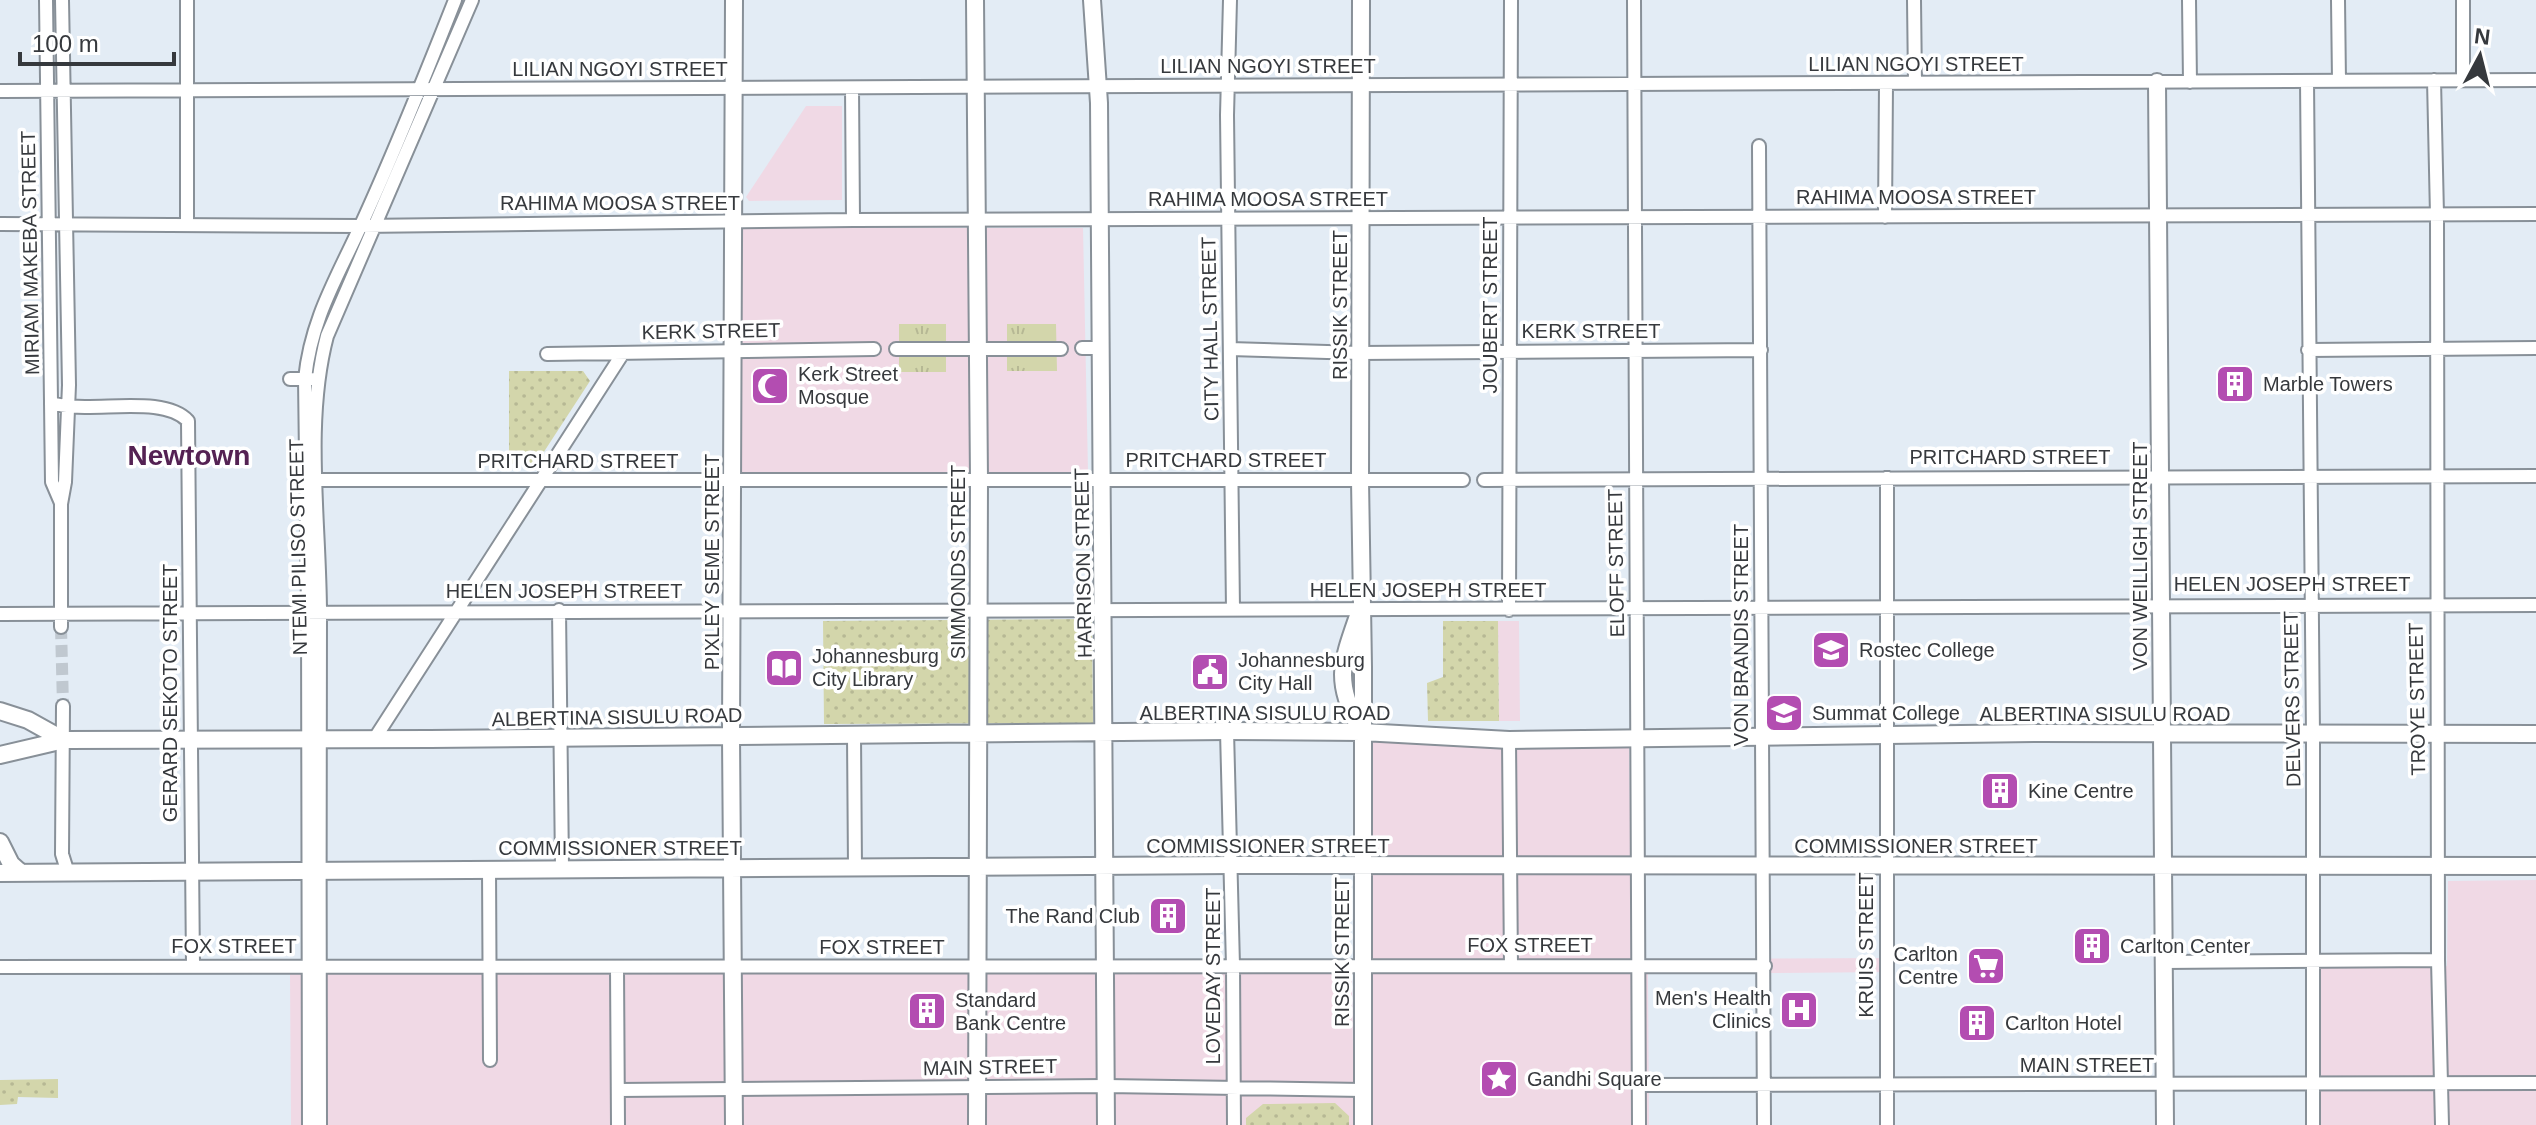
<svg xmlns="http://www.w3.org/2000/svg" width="2536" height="1125" viewBox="0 0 2536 1125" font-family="Arial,sans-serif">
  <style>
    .commercial { fill: #f0d9e5 }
    .grass { fill: url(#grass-tufts) }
    .park { fill: url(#park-dots) }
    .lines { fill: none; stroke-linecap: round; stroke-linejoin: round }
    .minor-tunnel { stroke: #c0c8d0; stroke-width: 12; stroke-dasharray: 12 6; stroke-linecap: butt }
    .minor-casing { stroke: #889098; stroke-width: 16 }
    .major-casing { stroke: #889098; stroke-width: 20 }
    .minor { stroke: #fff; stroke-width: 12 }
    .major { stroke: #fff; stroke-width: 16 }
    .labels { text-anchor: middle; stroke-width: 7; stroke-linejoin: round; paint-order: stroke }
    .street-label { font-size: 20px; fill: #36393d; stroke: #fff }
    .poi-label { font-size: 20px; fill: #36393d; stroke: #fff; text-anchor: start }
    .district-label { font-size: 28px; font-weight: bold; fill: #542253; stroke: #fff }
  </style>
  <defs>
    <pattern id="grass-tufts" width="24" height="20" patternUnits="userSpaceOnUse" patternTransform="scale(2)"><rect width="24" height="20" fill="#d3d6ab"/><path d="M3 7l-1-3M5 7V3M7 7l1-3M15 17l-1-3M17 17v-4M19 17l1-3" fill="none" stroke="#b6b894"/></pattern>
    <pattern id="park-dots" width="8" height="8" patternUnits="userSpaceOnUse" patternTransform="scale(2)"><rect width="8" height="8" fill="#d3d6ab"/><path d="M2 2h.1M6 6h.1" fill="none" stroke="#b6b894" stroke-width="1.8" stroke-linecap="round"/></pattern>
  </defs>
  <rect width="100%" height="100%" fill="#e3ecf5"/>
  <path class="commercial" d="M806,106H842V200L749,201L746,197Z
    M740,228H1083L1088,472L738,473Z
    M1498,621H1519L1520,721H1499Z
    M1629,736L1632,959L1891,958L1892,972L1648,974L1649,1125H1358L1354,737Z
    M2536,880V1125H2320L2319,967L2447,966L2448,881Z
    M1352,972L1354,1125H291L290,973Z"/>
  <path class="grass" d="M899,324H946V372H899Z
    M1007,324H1056L1057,371H1007Z"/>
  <path class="park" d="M509,371H583L590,381L536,464H509Z
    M1092,619L1093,723L824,724L823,621Z
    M1443,621H1498L1499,721H1428L1427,683L1443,677Z
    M58,1079V1098L18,1097L17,1104L0,1105V1080Z
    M1335,1103L1349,1116V1125H1246V1118L1263,1104Z"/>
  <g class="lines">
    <path class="minor-tunnel" d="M61,627L63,706"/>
    <g class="minor-casing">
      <path id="minor" d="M46,0L52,482L61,503
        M187,0V224
        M1230,0L1227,115L1233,609
        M1634,0L1639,1125
        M1914,0L1915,83
        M2189,0L2190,82
        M2338,0L2339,81
        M2434,80L2437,215L2438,960L2442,1125
        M2463,80V0
        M2307,81L2313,735V1125
        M852,88L853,220
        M0,91L2536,80
        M1759,146L1764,1125
        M1885,217L1886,84
        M0,224L361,226L853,220L2536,214
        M1082,348H1101
        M896,349H1061
        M1230,349L1360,353L1761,350
        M2308,350L2536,348
        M547,354L874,349
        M290,379H311
        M51,403C88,415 162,393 188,421L193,966
        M1887,478V1125
        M307,480H1463
        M1484,480L2536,476
        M559,610L562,867
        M1509,610L1511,0
        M0,614L2536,605
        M61,627V504L65,482L69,385L62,0
        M63,706L62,854L67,870
        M1227,731L1233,966L1234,1125
        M854,735L855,868
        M375,738L623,353
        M1509,740L1511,966
        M489,868L490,1060
        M2163,962L2438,960
        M0,967L1765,966
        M617,968L618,1125
        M1639,1085L2536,1083
        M618,1090L1106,1086L1363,1090
        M309,1125L308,612L305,379C311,319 337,278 361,225C395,151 425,76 455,0
        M320,1125C320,955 319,784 320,614C320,524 304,423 327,336L472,0"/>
    </g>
    <g class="major-casing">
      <path id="major" d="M975,0L979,480L977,1125
        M1092,0L1099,103L1106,1125
        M1361,0L1360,480L1363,667V1125
        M2157,82L2165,1125
        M1358,616C1342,662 1334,681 1359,727
        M0,711L28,720L64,740L430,739L1227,731L1362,732L1509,740L2036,733L2536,734
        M0,755L64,740
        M0,842L11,864L20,872
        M0,873L1232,865L2536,866
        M734,1125L731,736L734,0"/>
    </g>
    <use href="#minor" class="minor"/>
    <use href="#major" class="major"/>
  </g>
  <defs>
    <g id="building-square" transform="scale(2)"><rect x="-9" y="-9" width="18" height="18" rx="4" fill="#b34db1" stroke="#fff"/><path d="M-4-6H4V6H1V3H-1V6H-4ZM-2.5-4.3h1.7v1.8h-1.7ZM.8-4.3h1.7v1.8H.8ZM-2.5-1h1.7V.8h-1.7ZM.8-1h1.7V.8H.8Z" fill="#fff"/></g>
    <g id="mosque-square" transform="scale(2)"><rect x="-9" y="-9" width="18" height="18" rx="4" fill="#b34db1" stroke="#fff"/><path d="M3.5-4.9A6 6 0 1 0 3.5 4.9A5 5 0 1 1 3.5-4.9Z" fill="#fff"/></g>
    <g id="university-square" transform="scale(2)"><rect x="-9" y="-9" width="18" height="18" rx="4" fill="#b34db1" stroke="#fff"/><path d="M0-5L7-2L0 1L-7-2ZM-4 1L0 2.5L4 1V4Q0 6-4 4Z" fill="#fff"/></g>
    <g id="library-square" transform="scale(2)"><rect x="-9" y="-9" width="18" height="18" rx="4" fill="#b34db1" stroke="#fff"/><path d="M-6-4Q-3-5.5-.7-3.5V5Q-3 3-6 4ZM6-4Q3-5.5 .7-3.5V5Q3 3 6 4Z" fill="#fff"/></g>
    <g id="civic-square" transform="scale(2)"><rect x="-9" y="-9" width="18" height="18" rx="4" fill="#b34db1" stroke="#fff"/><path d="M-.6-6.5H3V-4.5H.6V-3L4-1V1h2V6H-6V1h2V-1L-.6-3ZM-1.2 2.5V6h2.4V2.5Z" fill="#fff"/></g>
    <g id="supermarket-square" transform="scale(2)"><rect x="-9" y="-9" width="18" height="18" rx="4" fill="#b34db1" stroke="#fff"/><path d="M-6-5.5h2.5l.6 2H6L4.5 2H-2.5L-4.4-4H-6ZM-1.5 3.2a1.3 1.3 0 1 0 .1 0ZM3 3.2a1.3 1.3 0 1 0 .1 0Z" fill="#fff"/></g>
    <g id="hospital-square" transform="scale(2)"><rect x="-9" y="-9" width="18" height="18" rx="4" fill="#b34db1" stroke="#fff"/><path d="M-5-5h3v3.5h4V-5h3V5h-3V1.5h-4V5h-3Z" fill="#fff"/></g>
    <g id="sight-square" transform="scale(2)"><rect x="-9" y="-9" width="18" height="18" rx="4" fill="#b34db1" stroke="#fff"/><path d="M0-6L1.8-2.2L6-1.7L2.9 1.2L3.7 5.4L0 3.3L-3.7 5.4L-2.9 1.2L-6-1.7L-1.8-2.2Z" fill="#fff"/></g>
  </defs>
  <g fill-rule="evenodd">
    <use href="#building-square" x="2235" y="384"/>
    <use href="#mosque-square" x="770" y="386"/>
    <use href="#university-square" x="1831" y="650"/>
    <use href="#library-square" x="784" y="668"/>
    <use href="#civic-square" x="1210" y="672"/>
    <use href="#university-square" x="1784" y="713"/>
    <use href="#building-square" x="2000" y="791"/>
    <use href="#building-square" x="1168" y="916"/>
    <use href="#building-square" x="2092" y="946"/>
    <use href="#supermarket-square" x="1986" y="966"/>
    <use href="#hospital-square" x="1799" y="1010"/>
    <use href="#building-square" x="927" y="1011"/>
    <use href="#building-square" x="1977" y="1023"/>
    <use href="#sight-square" x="1499" y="1079"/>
  </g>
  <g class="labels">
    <g class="street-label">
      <text x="1916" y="71">LILIAN NGOYI STREET</text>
      <text x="1268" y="73">LILIAN NGOYI STREET</text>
      <text x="620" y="76">LILIAN NGOYI STREET</text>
      <text x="1916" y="204">RAHIMA MOOSA STREET</text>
      <text x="1268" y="206">RAHIMA MOOSA STREET</text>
      <text x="620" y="210">RAHIMA MOOSA STREET</text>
      <text transform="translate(30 253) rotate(-91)" y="7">MIRIAM MAKEBA STREET</text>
      <text transform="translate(1340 305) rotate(-90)" y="7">RISSIK STREET</text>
      <text transform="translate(1490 305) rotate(-90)" y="7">JOUBERT STREET</text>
      <text transform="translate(1210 329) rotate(-91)" y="7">CITY HALL STREET</text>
      <text transform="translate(711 331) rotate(-1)" y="7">KERK STREET</text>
      <text x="1591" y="338">KERK STREET</text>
      <text x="2010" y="464">PRITCHARD STREET</text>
      <text x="1226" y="467">PRITCHARD STREET</text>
      <text x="578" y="468">PRITCHARD STREET</text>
      <text transform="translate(298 547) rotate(-91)" y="7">NTEMI PILISO STREET</text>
      <text transform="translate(2140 556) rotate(-90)" y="7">VON WEILLIGH STREET</text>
      <text transform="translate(712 562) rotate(-90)" y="7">PIXLEY SEME STREET</text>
      <text transform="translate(958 562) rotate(-90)" y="7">SIMMONDS STREET</text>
      <text transform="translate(1083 563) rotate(-91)" y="7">HARRISON STREET</text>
      <text transform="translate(1616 563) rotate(-91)" y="7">ELOFF STREET</text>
      <text x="2292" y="591">HELEN JOSEPH STREET</text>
      <text x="1428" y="597">HELEN JOSEPH STREET</text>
      <text x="564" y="598">HELEN JOSEPH STREET</text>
      <text transform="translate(1741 635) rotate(-90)" y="7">VON BRANDIS STREET</text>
      <text transform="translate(170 693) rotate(-90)" y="7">GERARD SEKOTO STREET</text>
      <text transform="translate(2292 699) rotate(-91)" y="7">DELVERS STREET</text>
      <text transform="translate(2417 699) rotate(-91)" y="7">TROYE STREET</text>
      <text x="1265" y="720">ALBERTINA SISULU ROAD</text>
      <text x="2105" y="721">ALBERTINA SISULU ROAD</text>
      <text transform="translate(617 717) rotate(-1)" y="7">ALBERTINA SISULU ROAD</text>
      <text x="1268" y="853">COMMISSIONER STREET</text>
      <text x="1916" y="853">COMMISSIONER STREET</text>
      <text x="620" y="855">COMMISSIONER STREET</text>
      <text x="1530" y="952">FOX STREET</text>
      <text transform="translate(1866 945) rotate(-90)" y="7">KRUIS STREET</text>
      <text x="234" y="953">FOX STREET</text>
      <text x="882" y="954">FOX STREET</text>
      <text transform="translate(1342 952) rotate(-90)" y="7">RISSIK STREET</text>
      <text transform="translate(1213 976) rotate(-90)" y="7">LOVEDAY STREET</text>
      <text x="2087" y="1072">MAIN STREET</text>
      <text transform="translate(990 1067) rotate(-1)" y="7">MAIN STREET</text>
    </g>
    <g class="poi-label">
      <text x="798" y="381">Kerk Street<tspan x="798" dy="23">Mosque</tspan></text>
      <text x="2263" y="391">Marble Towers</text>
      <text x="1859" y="657">Rostec College</text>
      <text x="812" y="663">Johannesburg<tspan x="812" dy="23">City Library</tspan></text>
      <text x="1238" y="667">Johannesburg<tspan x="1238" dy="23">City Hall</tspan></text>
      <text x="1812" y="720">Summat College</text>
      <text x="2028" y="798">Kine Centre</text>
      <text x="1140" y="923" text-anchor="end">The Rand Club</text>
      <text x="2120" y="953">Carlton Center</text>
      <text x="1958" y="961" text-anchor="end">Carlton<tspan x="1958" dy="23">Centre</tspan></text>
      <text x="1771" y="1005" text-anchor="end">Men's Health<tspan x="1771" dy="23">Clinics</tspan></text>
      <text x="955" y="1007">Standard<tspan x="955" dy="23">Bank Centre</tspan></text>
      <text x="2005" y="1030">Carlton Hotel</text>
      <text x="1527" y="1086">Gandhi Square</text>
    </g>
    <g class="district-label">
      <text x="189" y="465">Newtown</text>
    </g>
  </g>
  <g transform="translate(2480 56) rotate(7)" stroke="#ffffff" stroke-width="6" paint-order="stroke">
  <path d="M0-6L14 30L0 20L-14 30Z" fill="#36393d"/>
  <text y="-12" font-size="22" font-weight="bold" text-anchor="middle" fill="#36393d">N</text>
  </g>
  <path d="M20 52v12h154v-12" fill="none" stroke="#36393d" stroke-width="4"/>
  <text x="32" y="52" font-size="24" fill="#36393d" stroke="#ffffff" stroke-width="6" paint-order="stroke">100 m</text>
</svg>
